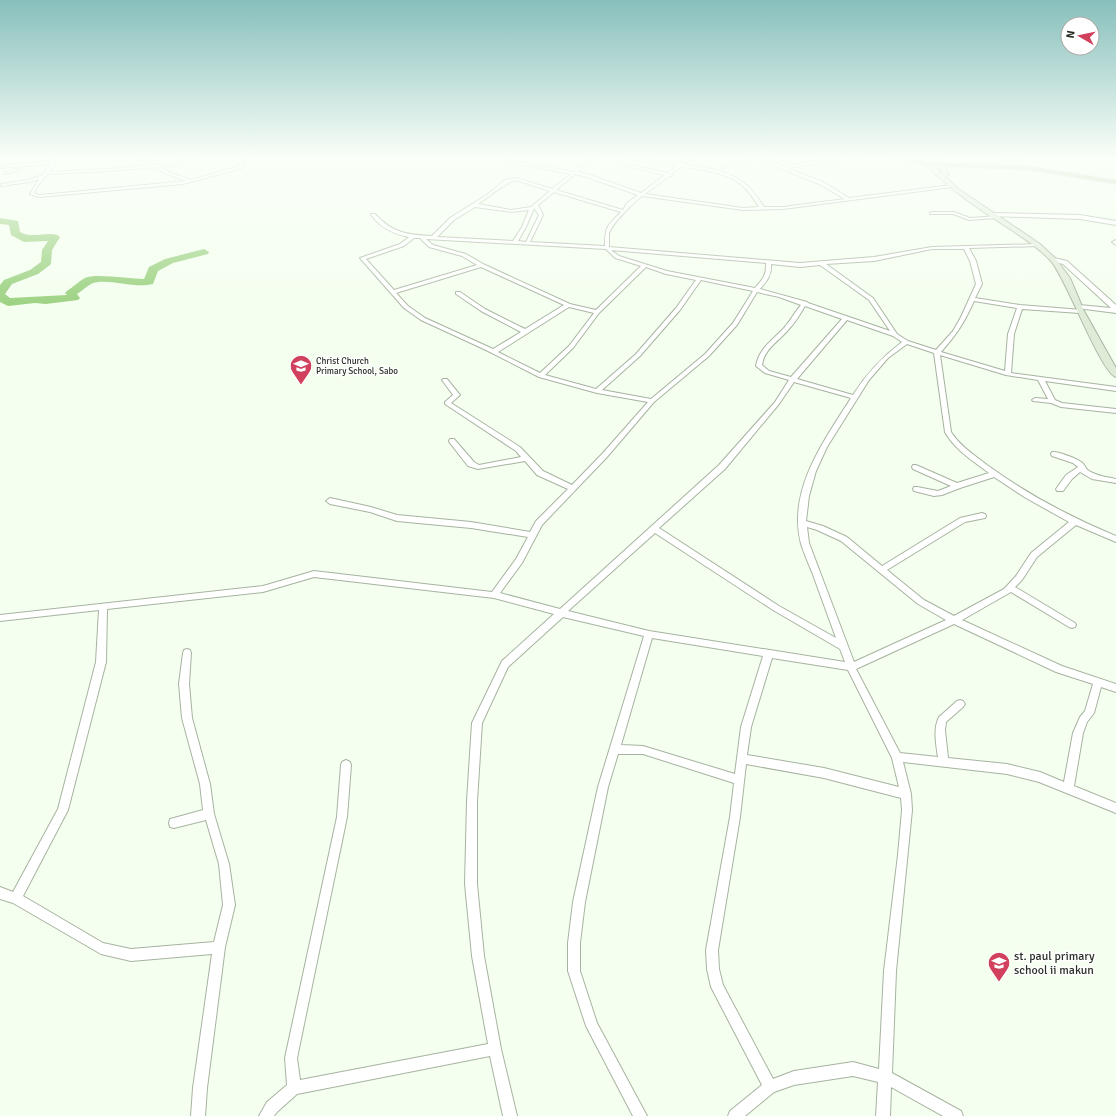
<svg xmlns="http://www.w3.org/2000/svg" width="1116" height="1116" viewBox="0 0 1116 1116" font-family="Signika,sans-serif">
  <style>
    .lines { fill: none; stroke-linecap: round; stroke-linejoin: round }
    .river { fill: #97cf7b; fill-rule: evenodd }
    .minor-casing { stroke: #a7b3a1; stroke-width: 2 }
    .tertiary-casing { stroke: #a7b3a1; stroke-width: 2 }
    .secondary-casing { stroke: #a7b3a1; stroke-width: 2 }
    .trunk-casing { stroke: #e1e2e1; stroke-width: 2 }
    .minor { fill: #fff; fill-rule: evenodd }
    .tertiary { fill: #fff; fill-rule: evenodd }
    .secondary { fill: #deebd7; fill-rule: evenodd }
    .trunk { fill: #a6c896; fill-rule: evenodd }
    .labels { text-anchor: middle; stroke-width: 3; stroke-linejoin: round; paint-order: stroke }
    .far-poi-label { font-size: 9px; fill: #2a2f28; stroke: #fff; text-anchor: start }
    .near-poi-label { font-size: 12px; fill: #2a2f28; stroke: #fff; text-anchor: start }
  </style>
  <rect width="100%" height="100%" fill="#f4ffef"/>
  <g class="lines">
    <path class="river" d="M0,218L18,221L20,232C33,240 53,229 60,237L52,250L51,263L50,265L38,274L12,284L5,294L10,298L67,295L65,293L67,291C73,287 79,281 85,278C95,273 131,279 144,279L149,267L165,259L204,249L209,252L208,254L173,263L158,271L153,284C134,289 110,278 93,283C88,285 82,291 77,294L80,298L78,300L46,304L35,303L8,306L0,302V285L4,280L30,270L41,262L42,250L48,241L24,242L11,235L9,225L0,224Z"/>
    <g class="minor-casing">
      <path id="minor" d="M51,158H55V162L50,172L111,169L150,165L138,158C146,158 149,164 156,165C169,168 181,158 194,158L174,166L160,167L169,172L191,180L239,166L241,160L243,158H248L244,161L245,163L242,168L183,184L39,197L30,194L39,179L29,182L2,186L0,185L2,184L28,180L43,175L50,164L0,168V166L50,161ZM154,167L167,174L186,181L52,194L39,195L34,193L38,185L48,174L111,171Z
        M589,158H594L577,172L587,174L641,193L665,175L623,165V163L667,173L677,166L630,159L637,158L680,164L687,158H692L684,165C703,167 728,170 744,183C752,189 758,198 764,207H783L845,199L819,184L758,159L744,164L733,163L724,169L722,168L723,167L731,161L744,162L752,158H765L783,166L807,162L842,158H862L787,168L823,182L849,198L952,185L954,186L952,187L783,209L743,210L642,196C634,202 611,224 609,234C609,238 609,243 609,247L800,263L874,257L932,247L1040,244V246H1038L969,248L976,261L982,284L975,298L1020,305L1082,310L1083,311L1080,313L1022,309L1014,334L1011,373L1116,387V391L1045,381L1055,400L1062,403L1116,409V413L1061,407L1051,403L1033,401L1032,400L1035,398L1048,399L1038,380L1006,375L940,355L951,432C960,446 974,455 987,465C1027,494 1070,517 1116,536V542L1076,525L1037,557L1022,580L1015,587L1075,623L1076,625L1075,627L1072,628L1069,627L1011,592L962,620L1062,666L1116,684V692L1101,687L1094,713L1087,722L1083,733L1074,786L1116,803V813L1039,782L1007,774L903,762L911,794L912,810L896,971L892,1073L961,1111L963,1116H943L891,1087L890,1116H876L878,1082L853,1076L794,1085L774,1092L745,1116H728L730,1111L762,1085L711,987L707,969L706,950L730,817L734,783L643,754H618L608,787L585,902L580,943V971L597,1023L647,1116H633L586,1026L568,971V943L573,902L598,787L644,636L563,617L508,667L482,723L477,801V884L484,956L501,1049L517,1116H503L490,1056L297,1094L277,1112L274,1116H259L267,1102L287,1085L285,1058L337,817L341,765L342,762L346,760L350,762L351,765L347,817L297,1058L300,1080L488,1044L472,956L465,884L467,801L472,723L502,661L554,614L494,598L314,577L263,592L107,609L106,662L68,810L23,896L103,943L131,949L214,942L223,905L219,864L206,820L174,828L170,827L169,823L170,819L174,818L203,810L200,784L182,718L179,684L183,653L184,650L187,649L190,650L191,653L189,684L192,718L210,784L214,814L229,864L235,905L225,947L207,1088L205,1116H191L193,1088L212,954L131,961L101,954L13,903L0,899V887L13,892L58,809L96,662L99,610L0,621V615L263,586L314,571L492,592L516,559L528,537L471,528L397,521L370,512L330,504L326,501L330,498L371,507L397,515L471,522L530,532L536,521L568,489L537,475L525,461L478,469L468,466L450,443L449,441L450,439H454L474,462L479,465L521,457L516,451L445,404V402L453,395L442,380L443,379H447L460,395L451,403L520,447L543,471L572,485L603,453L648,402L597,393L539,377L486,350L421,320L404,308L360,258L400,244L409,237C393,234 381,228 371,215V214H375C392,233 408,235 432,236L450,218L488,194L505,180L516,178L552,189L571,174L526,165L503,163L502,161L526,163L573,172ZM681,167C701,169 726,172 742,185C749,191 754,199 759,207L743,208L645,194L669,176H672L671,174ZM575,174L584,176L638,195L627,203L623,210L556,190ZM516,180L550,191L531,207L511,210L478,204C489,197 504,183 516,180ZM554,192L621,212C608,226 605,225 605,246L530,242L543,215L538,205ZM475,207L511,212L529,210L522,227L513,241L437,237L454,220ZM534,208L539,215L526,242L518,241L526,227ZM414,238H420L429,247L462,256L477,265L394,290L366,259L404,246ZM426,239L606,249L615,258L641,266L596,310L570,304L483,264L466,254L433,245ZM932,249H964L970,261L976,284L961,317L953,331L936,350L908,341L897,334L873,298L826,264L874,261ZM611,250L766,263C767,275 762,280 755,288L667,271L619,256ZM771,264L800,267L820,265L869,300L890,331L808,303L807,302L760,289C767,281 772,275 771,264ZM481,267L564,305L525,329L485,309L460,292H456V294L481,311L521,332L493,349L425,318L408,306L396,293ZM646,267L666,274L696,280L676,308L636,354L596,389L545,375L573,348L599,313ZM701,280L753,291L733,323L705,354L651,399L602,390L640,356L680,310ZM757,292L779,297L801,305C795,312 790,321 784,328C772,341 759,348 756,366L765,373L789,380L775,402L719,465L560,609L500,593L522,563L542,525L607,457L654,402L709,356L737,325ZM974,301L1017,308L1008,334L1005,371L941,352C957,334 964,323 974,301ZM805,306L842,319L791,377L769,371L762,365C765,348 778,342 788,330C795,323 800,314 805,306ZM569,307L594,313L569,346L540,373L498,352ZM847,320L893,336L902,342C881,358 867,373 853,395L797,379ZM907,344L934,353L945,432C955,450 973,461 989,473L957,483L916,465H913L912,467L913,469L951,486L938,491L917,487H914L913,489L914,491L934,496L942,495L960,488L994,477L1026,498L1069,522L1031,553L1016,576L1004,589L954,616L924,600L887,570L965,522L985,518L986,516L985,514L982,513L960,518L882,566L847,537L823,526L806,521L809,496L816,471L827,447L869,380L888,358ZM794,382L851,398C824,441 787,490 801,544C804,553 808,563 812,572C820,594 828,616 836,638L779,606L659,528L725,469L779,404ZM807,527L817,530L841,541L918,604L946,620L854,662L809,543ZM655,533L773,610L840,649L845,662L649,631L568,611ZM954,624L1056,672L1093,684L1085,711L1080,717L1073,733L1064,782L1040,772L1007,764L948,758L945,730L946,722L963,707L965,704L963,701L960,700L957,701L939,717C933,729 936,744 938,757L900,753L856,669ZM652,638L763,656L741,727L735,774L643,746L621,745ZM772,658L848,670L892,758L899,787L824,768L747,755L751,727ZM746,764L824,778L901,798L902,810L898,855L884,971L879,1069L853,1062L794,1071L773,1079L723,985L719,969L718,950L740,817Z
        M930,158H937L939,160L937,161Z
        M1004,158H1008L1007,165L1004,164Z
        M20,168H21V170L6,174L4,173Z
        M932,212H954L970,218L997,216L999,217L997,218L969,220L953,214H930V213Z
        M1052,452C1057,451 1076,458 1081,462C1085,464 1085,469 1089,471C1097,476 1107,477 1116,479V483L1092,479L1080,472L1072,479L1063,491H1057L1056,489L1066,475L1078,467L1073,463L1052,456L1051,454Z"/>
    </g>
    <g class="tertiary-casing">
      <path id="tertiary" d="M990,213L1080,215L1116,221V225L1080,219L992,216L990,215Z
        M1116,240V245L1112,242Z
        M1054,258L1067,261L1116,305V313L1077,308V306L1079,305L1111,308L1063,264L1052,261L1051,260Z"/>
    </g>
    <g class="secondary-casing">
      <path id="secondary" d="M928,158L931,163L943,175L939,166L934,160L939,159L945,165L949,175L945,176L957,188L1040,244L1056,259L1070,278L1084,311L1116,368V377C1101,373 1066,278 1051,261C1040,249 1026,240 1013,231C987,214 961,198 939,177C933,172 926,167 923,159Z"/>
    </g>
    <g class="trunk-casing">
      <path id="trunk" d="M894,158H910L928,162L1028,166L1116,180V184L1028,170L928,166Z"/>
    </g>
    <use href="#minor" class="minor"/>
    <use href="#tertiary" class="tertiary"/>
    <use href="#secondary" class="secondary"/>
    <use href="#trunk" class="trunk"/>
  </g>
  <linearGradient id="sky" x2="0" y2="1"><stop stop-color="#87bfbc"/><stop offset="0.5" stop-color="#fafff8"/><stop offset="1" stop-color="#fafff8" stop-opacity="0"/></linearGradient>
  <rect width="1116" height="315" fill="url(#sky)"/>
  <defs>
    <g id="school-pin" transform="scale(1.15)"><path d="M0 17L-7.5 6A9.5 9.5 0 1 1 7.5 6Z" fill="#d1415e" stroke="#fff"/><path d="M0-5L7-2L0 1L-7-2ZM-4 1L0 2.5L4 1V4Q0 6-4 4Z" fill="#fff"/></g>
  </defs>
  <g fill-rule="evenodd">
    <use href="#school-pin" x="301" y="366"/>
    <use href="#school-pin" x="999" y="963"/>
  </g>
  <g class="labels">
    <g class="far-poi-label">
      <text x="316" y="364">Christ Church<tspan x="316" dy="10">Primary School, Sabo</tspan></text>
    </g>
    <g class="near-poi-label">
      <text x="1014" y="960">st. paul primary<tspan x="1014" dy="14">school ii makun</tspan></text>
    </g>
  </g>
  <g transform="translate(1080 36) rotate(279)"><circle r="19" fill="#ffffff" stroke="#aaaca9"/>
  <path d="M0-3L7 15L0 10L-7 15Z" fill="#d1415e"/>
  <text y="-6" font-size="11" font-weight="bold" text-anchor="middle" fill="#2a2f28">N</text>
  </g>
</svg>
